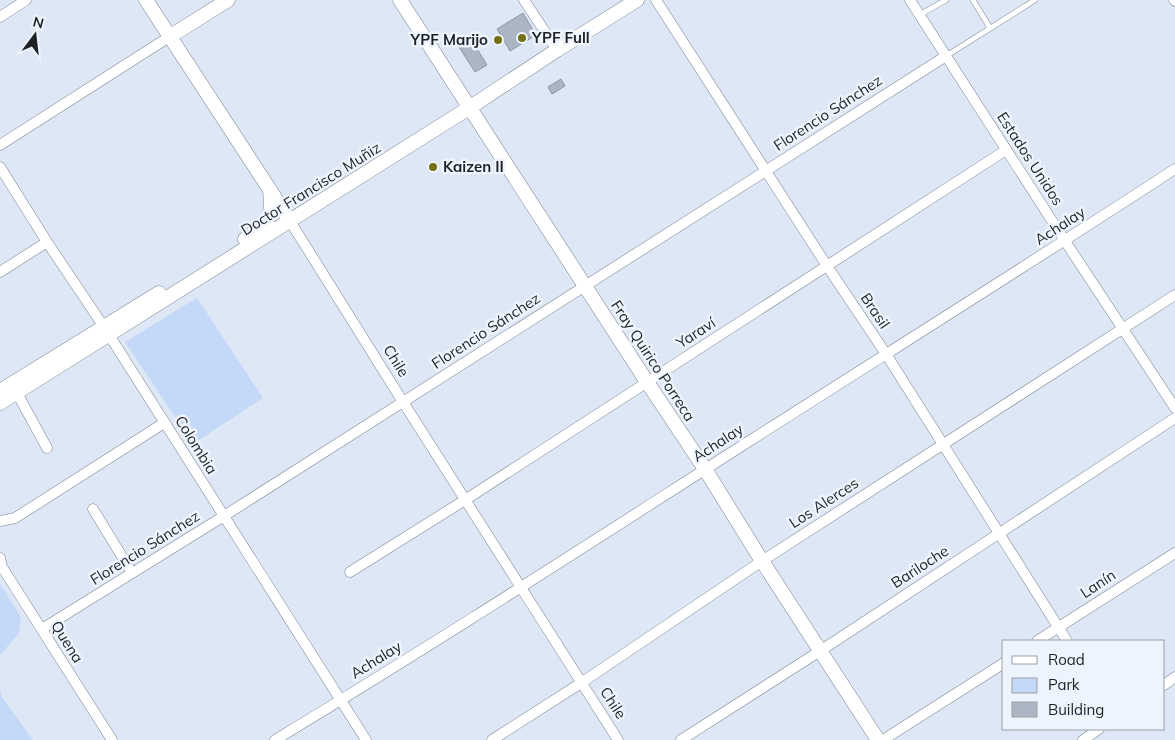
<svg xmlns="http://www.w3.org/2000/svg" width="1175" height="740" viewBox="0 0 1175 740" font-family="Mulish,sans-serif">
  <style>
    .green { fill: #c4d8f7 }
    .building { fill: #acb5c3; stroke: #8d96a3 }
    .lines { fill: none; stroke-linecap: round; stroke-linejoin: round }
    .service-casing { stroke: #7b8491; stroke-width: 6 }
    .minor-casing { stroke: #7b8491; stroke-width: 11 }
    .secondary-casing { stroke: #7b8491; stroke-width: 15 }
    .service { stroke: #fff; stroke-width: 5 }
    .minor { stroke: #fff; stroke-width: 10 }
    .secondary { stroke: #fff; stroke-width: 14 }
    .poi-dot { fill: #727115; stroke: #eef4fd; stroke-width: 2 }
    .labels { text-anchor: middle; stroke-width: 5; stroke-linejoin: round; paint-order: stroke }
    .poi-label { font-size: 15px; font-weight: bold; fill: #1e2126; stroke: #eef4fd; text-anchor: start }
    .street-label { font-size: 15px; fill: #1e2126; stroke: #eef4fd }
  </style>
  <rect width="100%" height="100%" fill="#dde7f5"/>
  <path class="green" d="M197,298L263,398L193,444L125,342Z
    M0,584L21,617L19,633L0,655Z
    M0,691L2,697L33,740H0Z"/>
  <path class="building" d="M523,13L536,35L510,51L497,29Z
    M471,39L487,65L475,72L459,47Z
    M561,79L565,86L552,94L548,87Z"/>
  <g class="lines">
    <g class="service-casing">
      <path id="service" d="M973,0L990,28
        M919,15L946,0
        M946,56L1035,0"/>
    </g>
    <g class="minor-casing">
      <path id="minor" d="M524,0L557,50
        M656,0L827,266L886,354L1067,641
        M910,0L1065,241L1175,408
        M1174,0L1175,1
        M0,17L26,0
        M0,145L169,37
        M0,167L47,242L104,327L366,740
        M290,221L403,402L618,740
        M0,272L47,242
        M17,393L47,448
        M93,509L132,573
        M0,521L15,518L164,423
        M0,558L2,567L112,740
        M350,572L465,500L1006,150
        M42,629L224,516L946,56
        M1037,641L1175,553
        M1164,685L1175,677
        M275,740C436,643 593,541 751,440C892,350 1034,261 1175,169
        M492,740L581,683L762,561L1175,295
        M681,740L820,651L1175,418
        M883,740L1004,663
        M1083,740L1099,729"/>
    </g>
    <g class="secondary-casing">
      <path id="secondary" d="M146,0L270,190L290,221
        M400,0L647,382L705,469L762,561L878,740
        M169,37L228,0
        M245,239C269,223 273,219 270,190
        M0,391L159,293
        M0,403L469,108L557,50L637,0"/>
    </g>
    <use href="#service" class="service"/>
    <use href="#minor" class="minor"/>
    <use href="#secondary" class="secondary"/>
  </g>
  <g class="poi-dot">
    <circle cx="522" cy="38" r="5"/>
    <circle cx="498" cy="40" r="5"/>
    <circle cx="433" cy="167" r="5"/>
  </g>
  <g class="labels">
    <g class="poi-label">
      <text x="532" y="43">YPF Full</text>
      <text x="488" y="45" text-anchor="end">YPF Marijo</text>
      <text x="443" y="172">Kaizen II</text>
    </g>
    <g class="street-label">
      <text transform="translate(828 113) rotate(-33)" y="5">Florencio Sánchez</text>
      <text transform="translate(1030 159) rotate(57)" y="5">Estados Unidos</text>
      <text transform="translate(311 189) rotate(-32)" y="5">Doctor Francisco Muñiz</text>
      <text transform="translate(1060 226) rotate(-33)" y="5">Achalay</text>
      <text transform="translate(875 311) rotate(56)" y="5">Brasil</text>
      <text transform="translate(486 331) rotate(-33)" y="5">Florencio Sánchez</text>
      <text transform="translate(696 333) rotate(-33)" y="5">Yaraví</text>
      <text transform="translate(396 361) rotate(58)" y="5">Chile</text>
      <text transform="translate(653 361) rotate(57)" y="5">Fray Quirico Porreca</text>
      <text transform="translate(718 443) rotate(-33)" y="5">Achalay</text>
      <text transform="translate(196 445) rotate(58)" y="5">Colombia</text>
      <text transform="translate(824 503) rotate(-33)" y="5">Los Alerces</text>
      <text transform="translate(145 548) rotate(-32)" y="5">Florencio Sánchez</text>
      <text transform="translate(920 567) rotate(-33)" y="5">Bariloche</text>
      <text transform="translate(1098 584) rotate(-33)" y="5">Lanín</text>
      <text transform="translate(67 642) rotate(58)" y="5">Quena</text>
      <text transform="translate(376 660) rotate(-32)" y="5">Achalay</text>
      <text transform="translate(613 703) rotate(57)" y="5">Chile</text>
    </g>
  </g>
  <rect x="1002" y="640" width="162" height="90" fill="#eef4fd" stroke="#9ba0a7"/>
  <rect x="1012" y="656" width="25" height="8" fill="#ffffff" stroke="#9ba0a7"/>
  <text x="1048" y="665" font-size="15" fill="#1e2126">Road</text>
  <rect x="1012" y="678" width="25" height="15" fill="#c4d8f7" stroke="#9ba0a7"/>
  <text x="1048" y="690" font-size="15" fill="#1e2126">Park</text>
  <rect x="1012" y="702" width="25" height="15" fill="#acb5c3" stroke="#9ba0a7"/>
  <text x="1048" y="715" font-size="15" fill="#1e2126">Building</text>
  <g transform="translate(35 35) rotate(15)" stroke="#eef4fd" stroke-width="4" paint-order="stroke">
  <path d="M0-4L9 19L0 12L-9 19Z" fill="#1e2126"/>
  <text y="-8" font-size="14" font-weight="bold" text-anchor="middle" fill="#1e2126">N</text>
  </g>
</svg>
